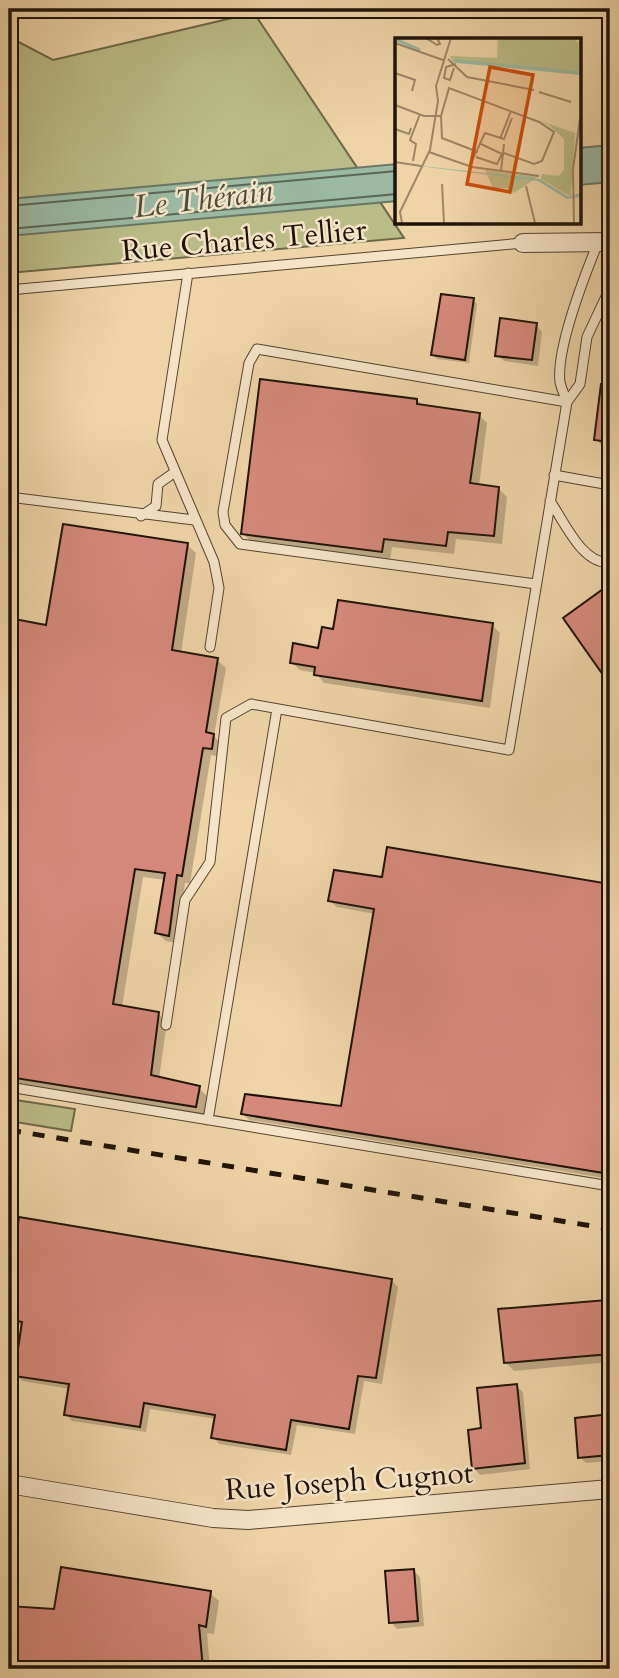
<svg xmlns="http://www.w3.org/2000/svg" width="619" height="1678" viewBox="0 0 619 1678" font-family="Cardo,serif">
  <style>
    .green { fill: #babc87; stroke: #6c6848; stroke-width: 2 }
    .water { fill: #9bb9a3; stroke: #697765; stroke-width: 2 }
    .shadow { fill: #0003 }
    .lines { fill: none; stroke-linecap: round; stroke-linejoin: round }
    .shore { stroke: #5d6656; stroke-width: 2 }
    .building { fill: #d6897b; stroke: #1f1308; stroke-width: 2 }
    .service-casing { stroke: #534330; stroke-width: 11 }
    .minor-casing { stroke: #534330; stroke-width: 20 }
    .service { stroke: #f5e3c6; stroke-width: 9 }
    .minor { stroke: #f5e3c6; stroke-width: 18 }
    .rail { stroke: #1f1308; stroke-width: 5; stroke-dasharray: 12 12; stroke-linecap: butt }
    .labels { text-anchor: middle; stroke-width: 5; stroke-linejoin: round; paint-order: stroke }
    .street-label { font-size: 30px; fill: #1f1308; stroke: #f5e3c6 }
    .water-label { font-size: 32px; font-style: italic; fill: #4a4d3e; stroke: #f5e3c6 }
    .inset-river { fill: none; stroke: #9bb9a3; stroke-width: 3.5 }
    .inset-road { fill: none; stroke: #9c8768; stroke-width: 2 }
    .view { fill: #ca4e0b; fill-opacity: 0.15; stroke: #ca4e0b; stroke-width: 3.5 }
    .inset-edge { fill: none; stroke: #1f1308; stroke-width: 3.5 }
  </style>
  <rect width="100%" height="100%" fill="#efd4a8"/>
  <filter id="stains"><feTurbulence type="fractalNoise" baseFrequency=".00286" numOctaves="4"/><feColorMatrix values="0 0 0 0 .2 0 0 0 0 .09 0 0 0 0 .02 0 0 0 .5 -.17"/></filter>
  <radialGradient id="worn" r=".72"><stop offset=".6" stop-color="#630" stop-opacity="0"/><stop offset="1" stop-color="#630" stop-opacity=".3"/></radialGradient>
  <path class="green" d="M254,13L404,238L9,273V37L53,60Z
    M9,1099L75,1109L71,1131L9,1121Z"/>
  <path class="water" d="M610,145V182L579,185V148Z
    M397,164V201L9,236V199Z"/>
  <path class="shadow" d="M610,15V49L605,16Z
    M473,300L477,304L469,363L437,359L433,355Z
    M536,325L542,332L538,366L504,361L497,355Z
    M605,367L610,368V447L602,446L596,439Z
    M417,400L423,406L479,415L487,423L479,486L499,489L507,497L502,544L456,539L454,554L392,547L390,560L252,542L243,534Z
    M9,536L16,544L9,588Z
    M187,545L196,553L181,653L217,660L226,668L214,736L221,744L220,757L211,755L190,883H185L177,943L166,941L157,933L165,880L143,877L122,1007L158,1014L167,1022L159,1079L199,1088L207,1096L204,1114L9,1083V620L48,627Z
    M605,590L610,596V679L602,670Z
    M492,625L500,633L490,708L324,683L316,673L300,670L291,662L320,650L334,631Z
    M389,849L610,886V1179L249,1120L243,1114L342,1108L375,914L337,907L330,901L384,879Z
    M21,1219L391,1280L398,1287L382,1384L364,1381L355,1434L297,1425L291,1455L219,1444L213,1437L216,1419L150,1409L146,1432L72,1421L66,1414L70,1389L22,1381L16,1375L23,1326L9,1321V1298Z
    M606,1302L610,1306V1362L514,1371L505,1362Z
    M516,1386L523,1392L530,1469L480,1475L474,1468L483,1430Z
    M610,1416V1461L586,1463L580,1457L577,1419Z
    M413,1570L420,1577L424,1626L397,1629L391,1622Z
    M210,1593L219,1601L214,1634L207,1633L210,1669H9V1608L56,1611Z"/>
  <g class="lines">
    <path class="shore" d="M9,206L397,171
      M9,229L397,194"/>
  </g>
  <path class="building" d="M441,294L474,298L465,360L431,355Z
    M500,318L537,323L532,360L495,356Z
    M260,379L417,399V404L480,413L470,483L499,487L494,536L448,532L446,546L384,539L382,552L241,534Z
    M601,384H610V442L594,440Z
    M63,524L188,543L172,650L218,658L206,732L214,734L212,749L203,748L182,876L177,875L169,936L155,933L165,873L135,869L113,1004L159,1012L151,1075L200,1086L196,1107L9,1077V618L46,625Z
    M610,584V665L601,672L563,618Z
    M338,600L493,623L482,701L314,675L315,667L290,663L293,643L318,648L322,627L333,629Z
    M387,847L610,884V1174L241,1114L245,1094L341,1106L374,909L328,901L334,870L382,877Z
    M19,1217L392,1279L376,1378L358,1376L349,1429L291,1420L286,1450L211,1438L215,1415L144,1403L140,1427L64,1415L69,1384L14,1376L22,1322L9,1319V1286Z
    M607,1300L610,1313V1354L504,1363L498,1309Z
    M517,1384L525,1463L472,1469L468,1430L481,1428L477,1388Z
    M610,1414V1455L578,1458L575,1418Z
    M61,1567L211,1591L206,1627L199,1625L203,1669H9V1606L54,1609Z
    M414,1569L418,1621L389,1623L385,1571Z"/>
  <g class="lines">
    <g class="service-casing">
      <path id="service" d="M188,273L162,440L214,562L219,588L210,647
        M9,290L523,243
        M567,402C565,396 561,388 560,382C556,349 586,272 599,240
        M554,475L610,485
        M9,497L194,520
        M550,501C564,521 583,566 610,562
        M141,516L156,506L158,484L175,472
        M536,584L240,544L225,525L223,512L249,363L257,349L567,402
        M166,1025L185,900L210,862L226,718L251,704L509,750L567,402L580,384L587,337L610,288
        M9,1087L610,1186
        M208,1120L277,709"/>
    </g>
    <g class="minor-casing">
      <path id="minor" d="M523,243L610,242
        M9,1484L213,1518L248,1520L610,1489"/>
    </g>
    <use href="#service" class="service"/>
    <use href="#minor" class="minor"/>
    <path class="rail" d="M9,1130L610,1229"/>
  </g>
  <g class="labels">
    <g class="street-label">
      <text transform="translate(244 240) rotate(-5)" y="10">Rue Charles Tellier</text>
      <text transform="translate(349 1481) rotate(-4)" y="10">Rue Joseph Cugnot</text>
    </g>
    <g class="water-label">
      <text transform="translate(203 198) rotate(-7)" y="11">Le Thérain</text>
    </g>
  </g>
  <g transform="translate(395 38)">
    <rect width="186" height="186" fill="#efd4a8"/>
    <path d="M103,0H179L183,5L185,0V37L58,24L55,18L102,20ZM125,76L180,95L176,159L146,141L147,136L164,138L169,132V101L154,87ZM90,132L143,139L119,155L112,150H98Z" fill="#babc87"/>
    <path d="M0,125L145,141L174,159L185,155V159L172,161L143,143Z" fill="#9bb9a3"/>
    <path class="inset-river" d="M0,1L25,12M60,23L185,35"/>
    <path class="inset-road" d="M31,0L42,7L45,6L42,0M0,5L48,22M53,21L72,39L139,52M59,30L55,42L49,40L51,29L61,26M0,35L20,42L17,53M144,54L176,64M0,67L29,78H46L54,50L144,84L159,94L147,123L139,126L109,115M46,78L47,100L83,114M0,91L14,96L16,90M105,101L116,73M34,114L77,129L144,138M81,119L102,126L107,116L86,106M18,123L21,106L15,102L25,76M0,124L26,128M74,129L90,95L109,101L117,80M106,133L109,106M47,146L49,185M131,148L140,185M7,185L5,174L35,112L43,63L41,48L56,0M179,185L178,131L186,74"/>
    <path class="view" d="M95,29L138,37L115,154L72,146Z"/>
    <rect width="186" height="186" class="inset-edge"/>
  </g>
  <rect width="619" height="1678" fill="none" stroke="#efd4a8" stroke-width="35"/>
  <rect x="10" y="10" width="598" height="1657" fill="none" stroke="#1f1308" stroke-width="3.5"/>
  <rect x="18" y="18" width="584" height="1643" fill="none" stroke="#1f1308" stroke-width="2"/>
  <rect width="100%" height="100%" filter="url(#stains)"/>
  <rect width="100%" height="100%" fill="url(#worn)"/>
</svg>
